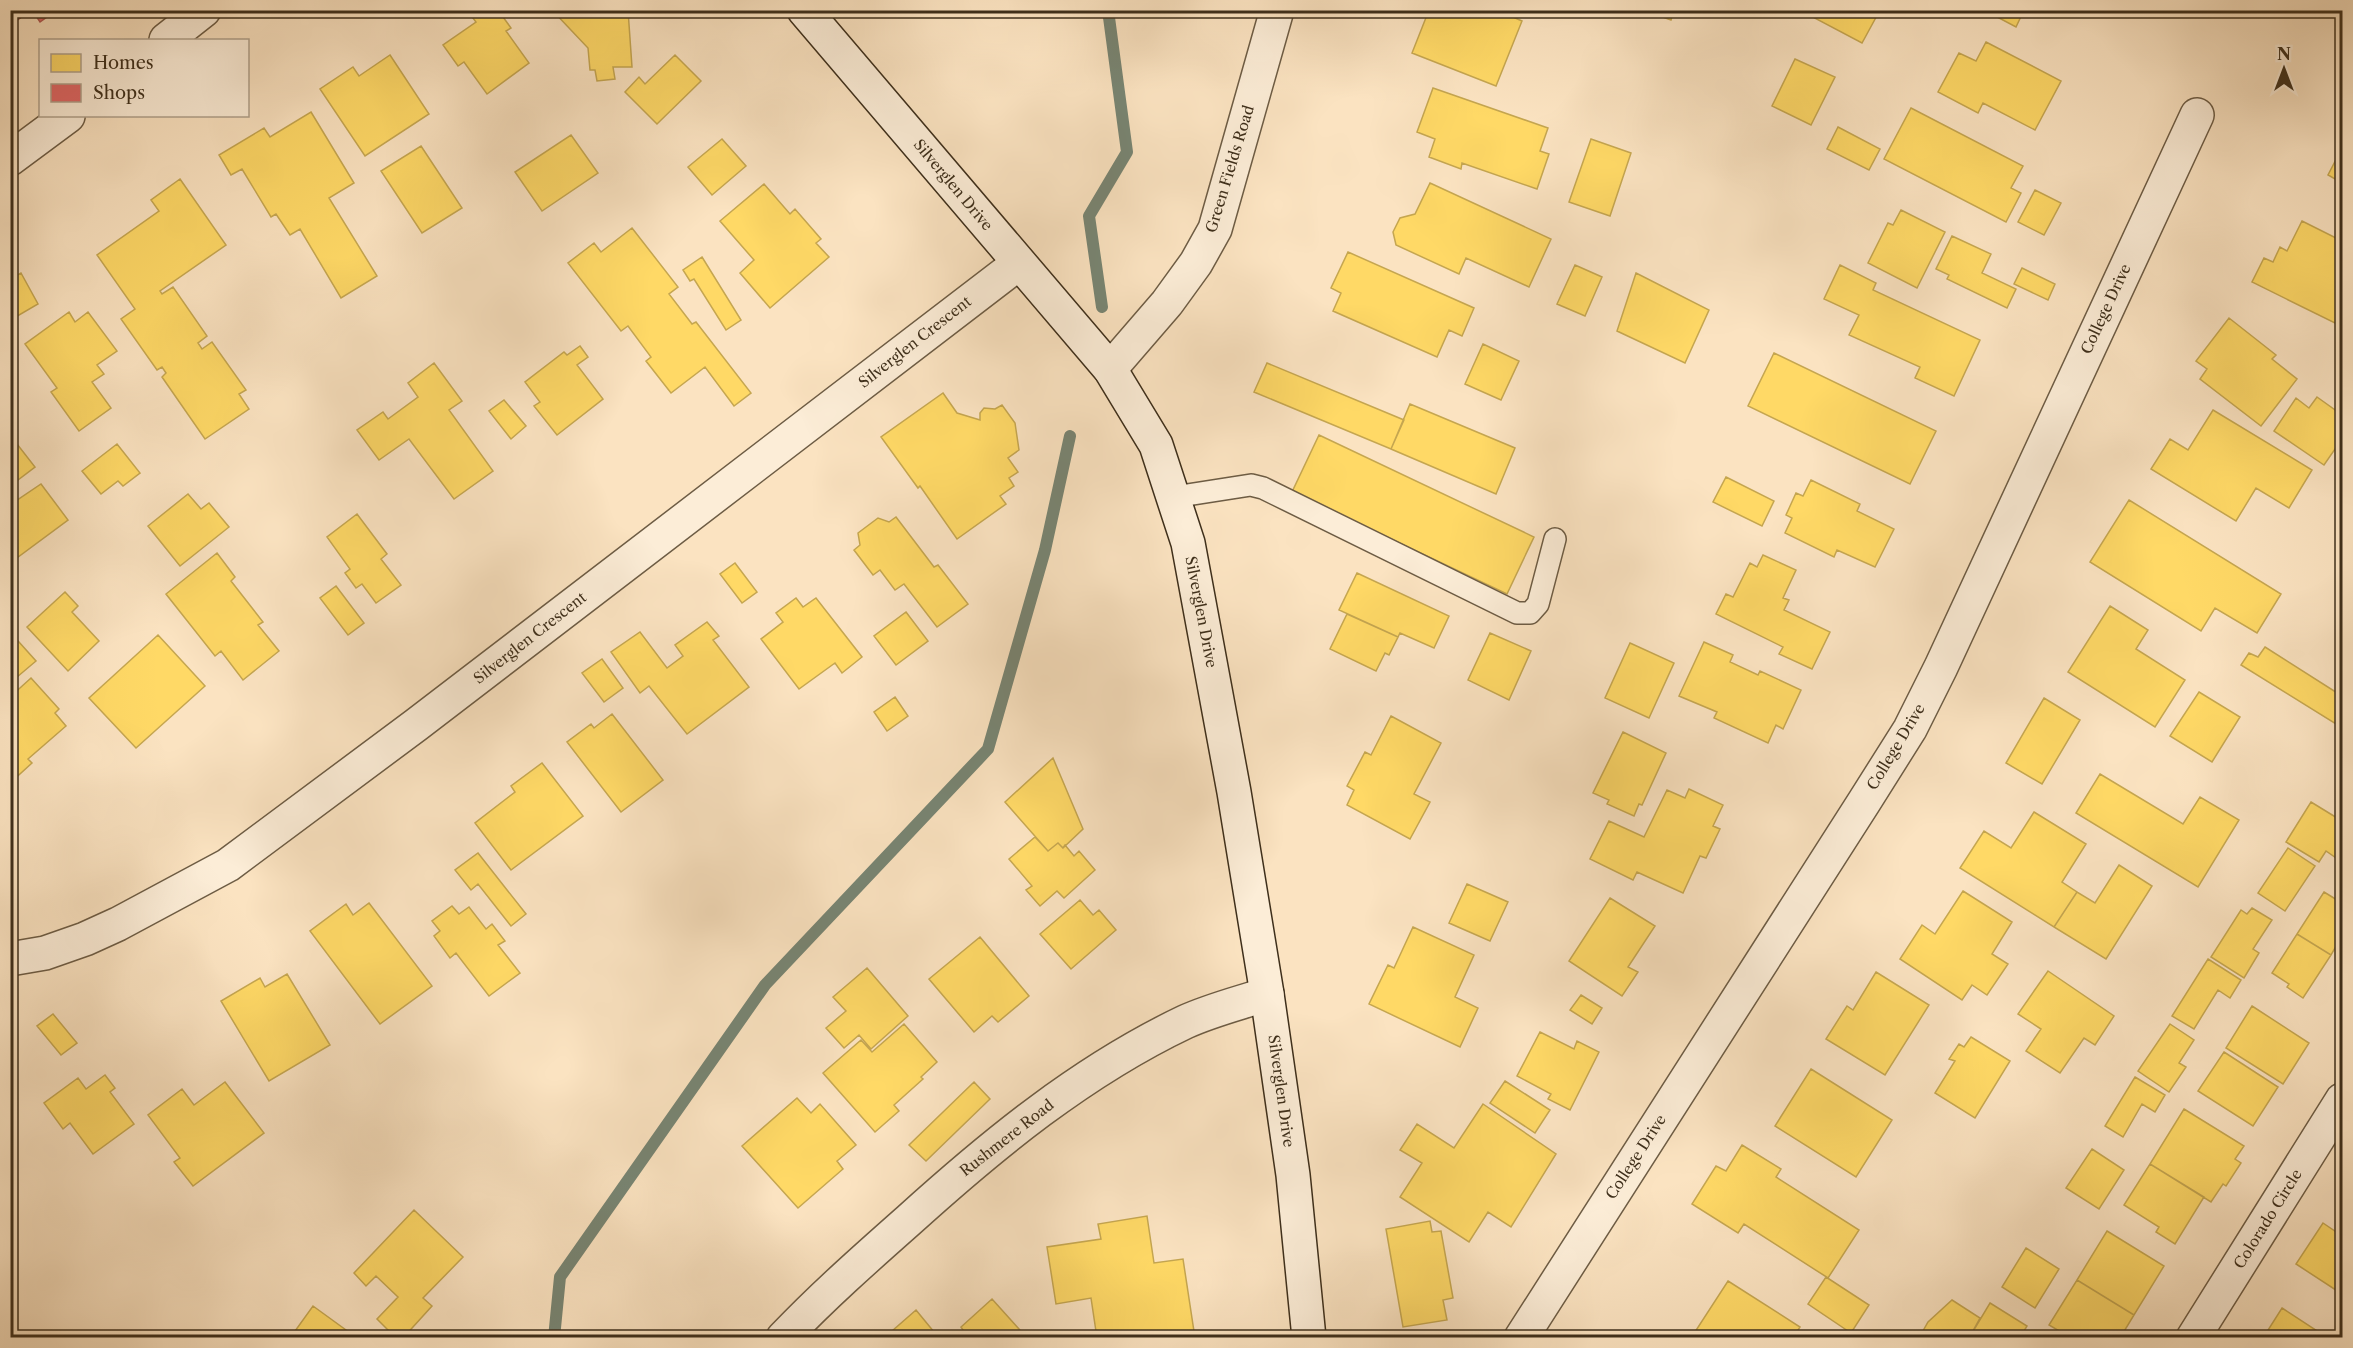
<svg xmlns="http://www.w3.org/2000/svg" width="2353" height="1348" viewBox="0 0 2353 1348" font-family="'Libre Caslon Text',serif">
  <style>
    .homes { fill: #ffd966; stroke: #c5a650; stroke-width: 1.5 }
    .shops { fill: #e06666; stroke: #af5650; stroke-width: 1.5 }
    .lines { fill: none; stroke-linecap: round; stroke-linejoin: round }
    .stream { stroke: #788573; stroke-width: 12 }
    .lane-casing { stroke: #6d5c44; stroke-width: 24 }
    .street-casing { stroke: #6d5c44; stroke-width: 36 }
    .secondary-casing { stroke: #3e2f1b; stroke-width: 36 }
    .lane { stroke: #fcedd7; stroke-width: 21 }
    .street { stroke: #fcedd7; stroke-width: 33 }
    .secondary { stroke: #fcedd7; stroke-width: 33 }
    .labels { text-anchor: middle; stroke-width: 6; stroke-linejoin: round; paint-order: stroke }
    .street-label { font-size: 15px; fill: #3e2f1b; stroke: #fcedd7 }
  </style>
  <rect width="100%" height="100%" fill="#fbe3c1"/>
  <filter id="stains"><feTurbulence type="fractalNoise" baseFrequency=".00333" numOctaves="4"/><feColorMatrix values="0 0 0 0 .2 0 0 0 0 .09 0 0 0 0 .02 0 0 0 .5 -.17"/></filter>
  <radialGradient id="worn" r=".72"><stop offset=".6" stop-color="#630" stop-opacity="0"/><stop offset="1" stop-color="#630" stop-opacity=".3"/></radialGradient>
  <path class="homes" d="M467,10H498L511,28L506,31L529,63L487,94L464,62L458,66L443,45L476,22Z
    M552,10H628L632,67H613L615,79L597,81L595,70H590L588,48Z
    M1429,10H1497L1522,21L1496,86L1412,53Z
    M1631,10H1674L1671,20L1646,11L1644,16Z
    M1809,10H1880L1862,43L1807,14Z
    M1984,10H2024L2016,27Z
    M1986,42L2061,81L2035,130L1983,103L1978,113L1938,92L1959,53L1976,61Z
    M390,55L429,114L365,156L320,89L353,67L359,76Z
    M675,55L701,81L657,124L625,92L639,77L645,84Z
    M1795,59L1835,77L1811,125L1772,106Z
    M1433,88L1548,128L1540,151L1549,154L1537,189L1462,163L1461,169L1429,157L1435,139L1417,132Z
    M1911,108L2023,166L2011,188L2021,193L2006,222L1884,159Z
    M311,112L354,183L329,198L377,276L341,298L300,229L290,235L276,214L271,217L242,169L231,175L219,155L264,128L270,137Z
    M1838,127L1880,149L1869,170L1827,149Z
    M571,135L598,173L542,211L515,172Z
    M722,139L746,166L712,195L688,167Z
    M1591,139L1631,153L1610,216L1569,202Z
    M421,146L462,208L422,233L381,171Z
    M2342,148V183L2328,175Z
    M180,179L226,245L160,291L162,294L173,287L207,336L198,343L202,349L212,342L246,390L239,394L249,409L205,439L162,377L166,373L162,367L157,370L121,319L135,309L97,255L159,211L151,200Z
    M1430,183L1551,239L1529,287L1466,258L1459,274L1396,245L1393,232L1400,218L1415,214Z
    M764,184L790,214L795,209L821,239L816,243L829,257L770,308L740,273L754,260L720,221Z
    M2035,190L2061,203L2044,235L2018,222Z
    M1901,210L1945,232L1917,288L1868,263L1888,223L1893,225Z
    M2302,221L2342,241V314L2337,324L2252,282L2264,258L2273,262L2280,247L2287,251Z
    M632,228L678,287L669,294L692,324L696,322L751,393L734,406L705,367L671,393L646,361L651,357L628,326L621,331L568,263L594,243L601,252Z
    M1952,236L1991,254L1982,273L2016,289L2007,308L1947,279L1949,275L1936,269Z
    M1348,252L1474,308L1462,336L1449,330L1437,357L1333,311L1341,293L1331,288Z
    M702,257L741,320L726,330L694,279L690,281L683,270Z
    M1575,265L1602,277L1585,316L1557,304Z
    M1840,265L1876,283L1873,290L1980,340L1954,396L1915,378L1920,367L1849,335L1859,315L1824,299Z
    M2022,268L2055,284L2048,300L2014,284Z
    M21,273L38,304L14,318L10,312V279Z
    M1636,273L1709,310L1685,363L1617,331Z
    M69,312L75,322L88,312L117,351L97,365L104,374L92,382L111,408L79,431L51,392L57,388L25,344Z
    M2229,318L2276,355L2272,359L2297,379L2261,426L2200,379L2207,369L2196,361Z
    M1483,344L1519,361L1501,400L1465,384Z
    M580,346L588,357L577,365L603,399L557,435L534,406L540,402L525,382L564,352L567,355Z
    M1774,353L1936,431L1910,484L1748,406Z
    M434,363L462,401L449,410L493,471L454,499L409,439L379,460L357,430L383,412L388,419L418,397L408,383Z
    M1267,363L1404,420L1391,449L1254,392Z
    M943,393L957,413L980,420V413L984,408L995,409L1002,405L1015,423L1019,450L1008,458L1018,472L1009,478L1014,486L1000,496L1006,504L957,539L920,486L918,488L881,437Z
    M2317,397L2342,415V439L2324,465L2274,431L2296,398L2309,408Z
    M504,400L526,426L511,439L489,411Z
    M1410,404L1515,448L1496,494L1391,449Z
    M2213,410L2312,470L2289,508L2256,488L2236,521L2151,469L2170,439L2188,450Z
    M10,435L35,467L10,486Z
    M1319,435L1534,537L1507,594L1292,492Z
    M117,444L140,473L123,486L118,481L101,494L82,471Z
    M1726,477L1774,501L1762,526L1713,502Z
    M1811,480L1860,504L1857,511L1894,529L1875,567L1837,550L1834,557L1785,533L1792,518L1786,515L1796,493L1803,496Z
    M41,484L68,520L10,563V505Z
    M188,494L201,509L209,503L229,527L180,566L148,526Z
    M2129,500L2281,594L2257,633L2215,608L2201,631L2090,562Z
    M357,514L387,554L381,559L401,585L376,603L362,584L356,588L345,573L350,569L327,537Z
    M896,517L934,567L938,565L968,604L937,627L904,584L895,590L880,570L873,575L854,550L860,545L858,533L878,518L889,522Z
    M217,553L235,577L231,581L263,622L258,625L279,651L243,680L221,651L215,656L166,594Z
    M1763,555L1796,570L1783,598L1789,600L1784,610L1830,632L1812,669L1779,654L1783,647L1716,614L1726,594L1733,597L1750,563L1757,567Z
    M735,563L757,592L742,603L720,574Z
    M1357,573L1449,616L1434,648L1400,633L1398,637L1339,610Z
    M336,586L364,623L348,635L320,598Z
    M65,592L78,606L72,612L99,641L68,671L27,627Z
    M796,598L803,607L816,598L862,657L842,673L835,663L799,689L761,639L783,622L776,613Z
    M2110,606L2148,630L2136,649L2185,680L2155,727L2068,672Z
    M906,612L928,641L896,665L874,636Z
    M1347,614L1398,637L1389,655L1385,653L1376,671L1330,649Z
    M707,622L719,636L713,640L749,687L687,734L649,686L640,693L611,652L640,632L667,668L683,656L675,645Z
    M10,632L36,661L10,683Z
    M1490,633L1531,651L1509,700L1468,680Z
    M158,635L205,686L136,748L89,698Z
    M1704,642L1733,655L1730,662L1758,675L1760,671L1801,690L1783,729L1776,725L1768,743L1714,718L1717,712L1679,696Z
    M1630,643L1674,663L1649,718L1605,698Z
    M2265,647L2342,696V714L2336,724L2241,665L2249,653L2258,657Z
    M602,659L623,688L604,702L582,673Z
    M31,678L59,709L55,713L66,726L28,759L32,763L10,783V697Z
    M2199,692L2240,717L2212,762L2170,736Z
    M895,697L908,716L887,731L874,712Z
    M2044,698L2080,720L2042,784L2006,763Z
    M612,714L663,780L621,812L567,742L591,724L594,728Z
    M1391,716L1441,743L1414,794L1430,802L1410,839L1347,805L1354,790L1347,786L1365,752L1371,755Z
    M1623,732L1666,753L1642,805L1639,804L1634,816L1607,804L1609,800L1593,793Z
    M1053,758L1083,829L1063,848L1058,843L1048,851L1005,802Z
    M542,763L583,816L511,870L475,823L515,792L511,786Z
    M2100,774L2183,824L2200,797L2239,820L2198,887L2076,813Z
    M1689,789L1723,805L1713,826L1720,829L1706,858L1700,856L1683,893L1637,872L1633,880L1590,859L1609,821L1644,837L1667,790L1685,798Z
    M2311,802L2342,821L2341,829L2342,830V862L2326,851L2319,862L2286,842Z
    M2034,812L2086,844L2062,882L2077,892L2054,927L1960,868L1984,831L2011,848Z
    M1035,837L1048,851L1058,843L1063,848L1065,845L1074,856L1079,851L1095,870L1064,898L1057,891L1040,906L1026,890L1032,886L1009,859Z
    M2288,848L2315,866L2285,911L2258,893Z
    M478,853L526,914L511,926L478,884L471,890L455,870Z
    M2119,865L2152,886L2106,959L2054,927L2077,892L2095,903Z
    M1467,884L1508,902L1490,941L1449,923Z
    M1963,891L2012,922L1992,954L2008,964L1987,995L1972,985L1962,1000L1900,959L1922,925L1935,934Z
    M2324,892L2342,903V936L2331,955L2297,934Z
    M1610,898L1655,926L1628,967L1638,972L1622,996L1569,961Z
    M1080,900L1093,915L1099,910L1116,930L1071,969L1040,934Z
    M369,903L432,986L380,1024L310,931L346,904L353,915Z
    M452,906L459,914L469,907L486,929L492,924L505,941L498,945L520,973L489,996L456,953L450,958L434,936L440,931L432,921Z
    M2252,908L2272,920L2253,949L2259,953L2244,978L2211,957L2241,910L2247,914Z
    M1413,927L1474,955L1455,997L1478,1008L1460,1047L1369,1004L1388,965L1394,968Z
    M2297,934L2331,955L2303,998L2287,987L2289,984L2272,973Z
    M980,937L1029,996L998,1022L992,1016L974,1032L929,979Z
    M2208,959L2241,980L2230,998L2218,990L2194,1029L2172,1016Z
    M867,968L908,1016L871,1049L859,1035L844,1048L826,1028L846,1011L833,997Z
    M2048,971L2114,1016L2095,1045L2084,1038L2060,1073L2026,1051L2041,1029L2018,1014Z
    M1876,972L1929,1005L1885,1075L1826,1039L1847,1006L1853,1010Z
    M287,974L330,1045L269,1081L221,1001L260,978L265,987Z
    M1581,995L1602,1008L1592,1024L1570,1010Z
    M2252,1006L2309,1043L2283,1084L2226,1048Z
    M53,1014L77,1043L61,1055L37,1026Z
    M904,1024L937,1062L921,1077L923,1079L894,1105L899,1111L875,1132L823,1073L861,1040L872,1052Z
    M2170,1024L2194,1040L2179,1063L2186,1067L2169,1092L2138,1071Z
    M1540,1032L1574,1049L1577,1041L1599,1052L1570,1110L1548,1099L1551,1094L1517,1076Z
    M1971,1037L2010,1061L1975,1118L1935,1093L1955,1061L1949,1059L1959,1044L1964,1047Z
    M2224,1052L2278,1087L2253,1126L2198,1091Z
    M1811,1069L1892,1120L1856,1177L1775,1126Z
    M105,1075L115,1088L110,1092L134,1124L93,1154L70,1123L63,1129L44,1103L78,1078L86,1089Z
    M2135,1077L2165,1095L2155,1112L2142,1104L2123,1137L2105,1126Z
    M1505,1081L1550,1110L1535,1133L1490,1103Z
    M225,1082L264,1133L193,1186L174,1162L180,1158L148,1115L182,1089L194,1105Z
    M974,1082L990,1099L926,1161L909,1145Z
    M797,1098L811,1113L820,1104L856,1145L837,1161L843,1169L798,1208L742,1146Z
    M1483,1104L1556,1154L1511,1227L1488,1212L1469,1242L1400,1197L1422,1163L1400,1150L1417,1124L1454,1148Z
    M2184,1109L2244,1146L2235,1159L2241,1163L2226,1186L2223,1184L2211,1202L2150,1164Z
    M1742,1145L1781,1169L1776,1177L1859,1230L1828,1278L1744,1224L1738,1233L1692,1204L1716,1166L1726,1171Z
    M2092,1149L2124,1170L2099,1209L2066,1188Z
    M2150,1164L2204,1197L2175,1244L2156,1232L2159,1227L2124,1205Z
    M414,1210L463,1257L423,1298L432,1306L403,1338H396L377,1319L398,1297L376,1276L366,1286L354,1273Z
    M1147,1216L1154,1263L1183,1259L1195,1338H1097L1091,1298L1056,1304L1047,1247L1101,1239L1098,1224Z
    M1430,1221L1432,1232L1441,1231L1453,1298L1443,1300L1447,1320L1403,1327L1386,1229Z
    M2323,1223L2342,1236V1294L2296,1264Z
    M2107,1231L2164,1266L2134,1315L2077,1280Z
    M2026,1248L2059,1269L2035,1308L2002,1287Z
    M1826,1277L1869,1305L1851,1333L1808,1304Z
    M2077,1280L2134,1315L2120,1338H2071L2049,1325Z
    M1728,1281L1800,1327L1793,1338H1691Z
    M992,1299L1027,1338H960L965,1333L961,1327Z
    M1952,1300L1980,1318L1969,1338H1919L1928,1322Z
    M1990,1303L2027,1326L2020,1338H1969Z
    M313,1306L357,1338H290Z
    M2282,1308L2328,1338H2263Z
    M916,1310L939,1338H884Z"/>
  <path class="shops" d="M10,10H32L16,21L10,20Z
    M32,10H57L40,22Z"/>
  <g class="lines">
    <path class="stream" d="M1102,307L1089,216L1127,152L1108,10
      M554,1338L560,1277L765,985L988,749L1045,550L1070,436"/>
    <g class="lane-casing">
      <path id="lane" d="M1174,497L1251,485L1263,488L1517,613H1530L1538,604L1555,539"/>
    </g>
    <g class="street-casing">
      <path id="street" d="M166,40L204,10
        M10,159L68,116
        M1110,369L1167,303L1196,263L1215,229L1277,10
        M10,959L45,953L85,939L118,924L228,865L416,725L1019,263
        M783,1338C823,1296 866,1258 909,1220C993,1144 1082,1071 1185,1022C1211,1010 1240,1003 1267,994
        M1521,1338L1864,802L1910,729L1941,667L2197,115
        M2193,1338L2342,1100"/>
    </g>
    <g class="secondary-casing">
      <path id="secondary" d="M804,10L1110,369L1156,445L1188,543L1234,792L1267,994L1293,1175L1309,1338"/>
    </g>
    <use href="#lane" class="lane"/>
    <use href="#street" class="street"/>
    <use href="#secondary" class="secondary"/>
  </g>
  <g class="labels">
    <g class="street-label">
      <text transform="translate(1230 169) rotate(-73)" y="5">Green Fields Road</text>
      <text transform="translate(953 185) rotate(50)" y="5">Silverglen Drive</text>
      <text transform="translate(2106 309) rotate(-65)" y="5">College Drive</text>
      <text transform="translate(915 342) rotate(-38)" y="5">Silverglen Crescent</text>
      <text transform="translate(1201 612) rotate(79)" y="5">Silverglen Drive</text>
      <text transform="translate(530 638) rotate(-38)" y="5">Silverglen Crescent</text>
      <text transform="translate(1896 747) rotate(-59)" y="5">College Drive</text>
      <text transform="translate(1281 1091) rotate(82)" y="5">Silverglen Drive</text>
      <text transform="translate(1007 1138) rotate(-38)" y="5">Rushmere Road</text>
      <text transform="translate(1636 1157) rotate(-57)" y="5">College Drive</text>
      <text transform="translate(2268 1219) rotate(-58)" y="5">Colorado Circle</text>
    </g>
  </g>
  <rect width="2353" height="1348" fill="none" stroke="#fbe3c1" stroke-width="36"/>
  <rect x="12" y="12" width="2329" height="1324" fill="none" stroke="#3e2f1b" stroke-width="3"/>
  <rect x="18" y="18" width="2317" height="1312" fill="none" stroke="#3e2f1b" stroke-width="1.5"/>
  <rect x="39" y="39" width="210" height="78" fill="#fcedd7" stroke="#b0a18c" stroke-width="1.5"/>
  <rect x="51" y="54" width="30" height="18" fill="#ffd966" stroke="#b0a18c" stroke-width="1.5"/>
  <text x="93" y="69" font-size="18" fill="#3e2f1b">Homes</text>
  <rect x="51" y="84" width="30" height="18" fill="#e06666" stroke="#b0a18c" stroke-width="1.5"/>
  <text x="93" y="99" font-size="18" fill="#3e2f1b">Shops</text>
  <g transform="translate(2284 69)" stroke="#fcedd7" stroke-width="4.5" paint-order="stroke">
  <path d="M0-4.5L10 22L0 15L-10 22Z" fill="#3e2f1b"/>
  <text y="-9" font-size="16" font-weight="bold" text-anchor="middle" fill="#3e2f1b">N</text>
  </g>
  <rect width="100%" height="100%" filter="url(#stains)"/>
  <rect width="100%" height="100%" fill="url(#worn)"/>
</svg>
